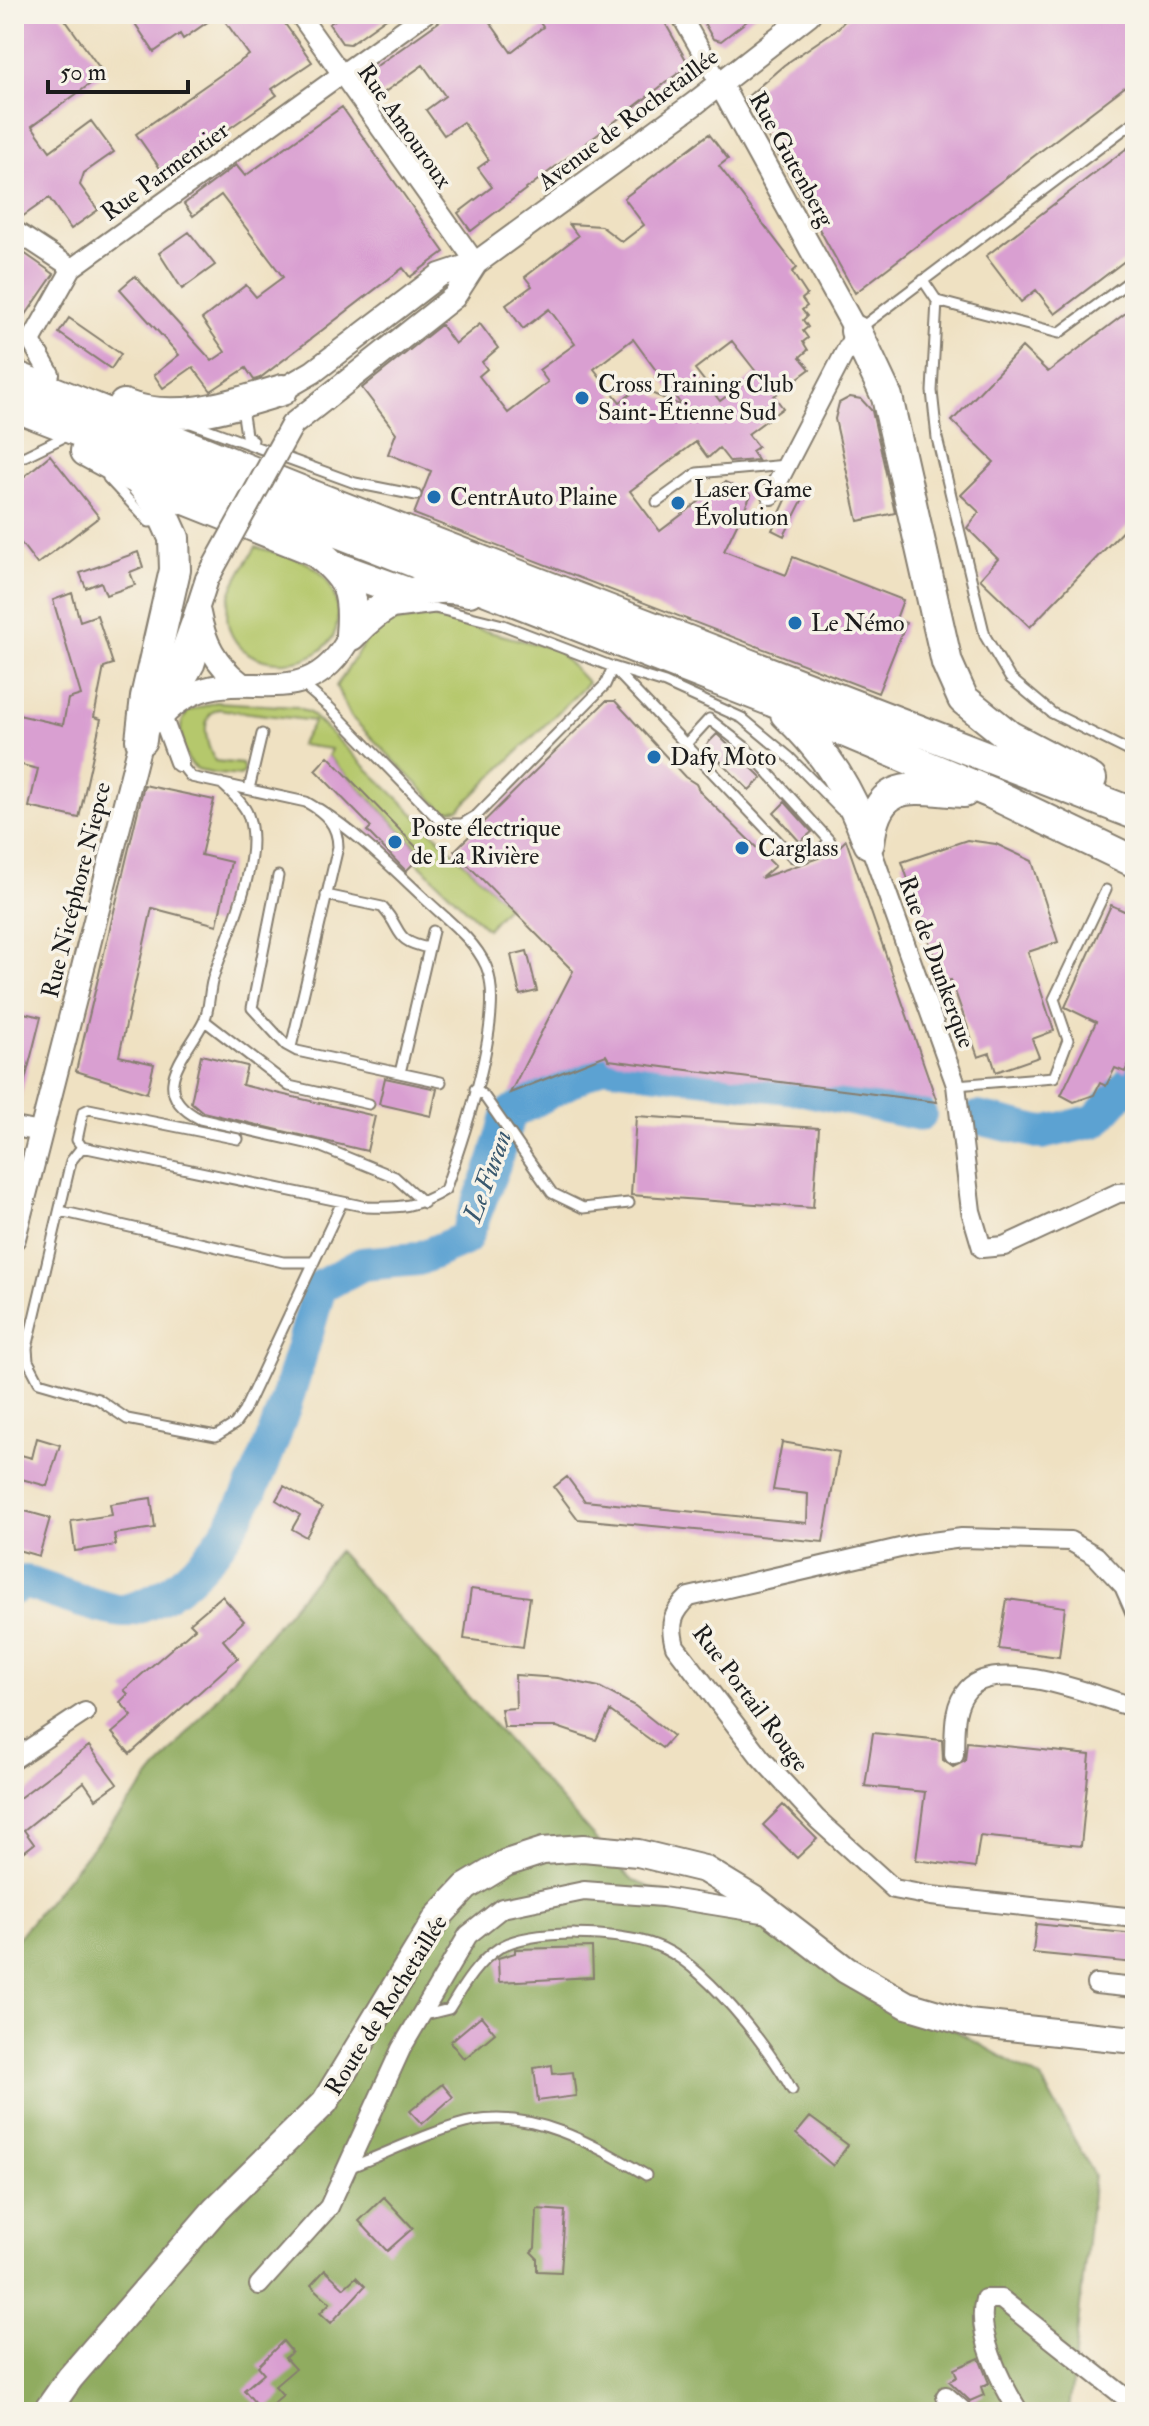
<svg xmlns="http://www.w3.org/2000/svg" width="1149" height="2426" viewBox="0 0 1149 2426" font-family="'IM FELL Double Pica',serif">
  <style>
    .green { fill: #b5c86c; stroke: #687244; stroke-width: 2 }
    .forest { fill: #90ac60; stroke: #56643e; stroke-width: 2 }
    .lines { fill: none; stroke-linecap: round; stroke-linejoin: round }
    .river { stroke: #5ca2d2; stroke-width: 34 }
    .building { fill: #d99fd1; fill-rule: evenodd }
    .service-casing { stroke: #867e6f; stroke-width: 13 }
    .minor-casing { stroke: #867e6f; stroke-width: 22 }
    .tertiary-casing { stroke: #867e6f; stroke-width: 26 }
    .secondary-casing { stroke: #867e6f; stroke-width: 30 }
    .trunk-casing { stroke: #867e6f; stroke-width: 34 }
    .service { stroke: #fff; stroke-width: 9 }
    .minor { stroke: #fff; stroke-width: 18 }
    .tertiary { stroke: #fff; stroke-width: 22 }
    .secondary { stroke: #fff; stroke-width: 26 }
    .trunk { stroke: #fff; stroke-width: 30 }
    .tertiary-bridge-casing { stroke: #867e6f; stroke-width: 26; stroke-linecap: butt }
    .tertiary-bridge { stroke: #fff; stroke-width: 22 }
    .poi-dot { fill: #1f6fb2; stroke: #f7f3e8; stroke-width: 3 }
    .labels { text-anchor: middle; stroke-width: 7; stroke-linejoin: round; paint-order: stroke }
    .street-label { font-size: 24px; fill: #1c1c1c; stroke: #f7f3e8 }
    .poi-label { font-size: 24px; fill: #1c1c1c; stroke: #f7f3e8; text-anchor: start }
    .water-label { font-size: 26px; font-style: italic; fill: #39586e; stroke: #f7f3e8 }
  </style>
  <rect width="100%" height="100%" fill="#f7f3e8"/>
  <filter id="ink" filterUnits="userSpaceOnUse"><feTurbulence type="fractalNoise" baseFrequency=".0125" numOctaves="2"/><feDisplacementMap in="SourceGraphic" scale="16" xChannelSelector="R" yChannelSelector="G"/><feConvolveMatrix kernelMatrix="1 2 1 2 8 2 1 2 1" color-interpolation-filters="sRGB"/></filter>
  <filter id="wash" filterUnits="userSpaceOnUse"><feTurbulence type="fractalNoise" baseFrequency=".006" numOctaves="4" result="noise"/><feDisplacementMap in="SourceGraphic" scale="32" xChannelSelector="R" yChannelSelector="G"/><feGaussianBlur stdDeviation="1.8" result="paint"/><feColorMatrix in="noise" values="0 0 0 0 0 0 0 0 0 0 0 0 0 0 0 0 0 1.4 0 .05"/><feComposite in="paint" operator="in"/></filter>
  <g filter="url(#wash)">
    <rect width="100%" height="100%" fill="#efe1c2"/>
    <path class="green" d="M256,547C296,559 329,560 337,607C349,685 199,681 232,590C237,576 248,561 256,547Z
      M430,617L556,649L588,683L459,809L444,811L351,717L336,686C373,636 361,622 430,617Z
      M216,702L297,707L310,713L508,905L487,929L416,861L423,853L328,756L331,749L300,745L314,721L218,709C198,717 207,746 215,761L242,764L244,771L240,776C209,772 187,777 182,741C180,728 180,721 189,711Z"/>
    <path class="forest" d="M338,1551L633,1881L800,1942L1041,2079L1094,2175L1069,2412H14V1942Z"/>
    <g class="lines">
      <path class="river" d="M978,1118L1042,1133L1095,1121L1135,1077
        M14,1588L25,1582C43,1588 112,1613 124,1611C248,1584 289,1390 320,1287L362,1264L418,1259L465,1239L494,1164L509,1114L602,1064L803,1089L920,1114"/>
    </g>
    <g id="blocks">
      <path class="building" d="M14,14H61L104,74L32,126L50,151L91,121L114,152L84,173L80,185L98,210L71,229L49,198L19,219L14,218Z
        M146,14H219L183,39L180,34L154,52L134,22Z
        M220,14H278L312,62L272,89L277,95L164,174L136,134L249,55Z
        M344,14H392L350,44L342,43L329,24Z
        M450,14H484L511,52L543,27L534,14H660L689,65L471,231L458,213L492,187L478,168L489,160L463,122L444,135L426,110L445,96L423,65L379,96L364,75Z
        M699,14H756L721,41L713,39Z
        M851,14H1135V79L855,293L746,98L784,65L837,29Z
        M342,107L444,252L410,277L403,268L260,378L254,380L246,368L211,391L193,367L163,388L154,375L179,355L120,289L135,276L212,361L225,352L202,319L246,285L256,297L283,277L221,195L193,216L184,204L236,165L245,176Z
        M709,134L728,159L719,166L797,268L792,272L807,295L802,299L807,306L802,310L807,316L803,320L808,327L803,331L808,338L803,342L808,350L800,357L810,369L774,396L783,408L748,434L758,447L752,451L758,460L730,462L719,448L708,458L696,442L630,491L660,531L725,482L751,495L724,551L786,575L793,557L903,600L896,619L906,623L878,693L414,514L431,471L388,454L396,433L362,388L441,325L455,344L480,324L498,348L482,362L487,369L479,376L508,413L548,382L539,370L575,344L549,309L523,329L506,305L532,286L525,277L578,236L569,224L601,226L622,242L644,225L624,198ZM633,339L682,406L639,388L620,402L594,369ZM732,341L757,373L720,401L695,369Z
        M1135,142V253L1055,314L1036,290L1021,302L986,256Z
        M189,232L215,265L182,289L159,253Z
        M14,246L54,274L14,332Z
        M1135,306V518L1030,627L980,579L998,559L967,528L979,512L961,495L994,462L952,421L1022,347L1048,372Z
        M69,318L121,354L111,369L59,333Z
        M850,397L861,399L872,411L895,513L858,521L835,419L839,403Z
        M50,455L99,517L37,564L14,534V485Z
        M792,487L807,491L784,536L772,530Z
        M138,552L143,567L130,572L135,585L106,595L101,582L86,588L80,573Z
        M72,593L80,621L97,615L113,664L104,667L94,717L101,719L79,818L29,807L38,769L14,763V714L63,725L68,699L81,695L53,600Z
        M606,701H615L685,777L696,784L700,792L775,866L761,878L833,853L846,840L937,1102L609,1060L606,1055L510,1093L573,971L454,851Z
        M717,734L762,778L749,790L705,746Z
        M328,756L423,854L406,871L367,831L371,827L315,770Z
        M144,785L214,800L201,855L231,862L217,925L152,908L119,1056L154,1064L147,1093L76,1071Z
        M785,802L812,832L800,842L774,813Z
        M967,840L996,844L1032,861L1058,942L1028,952L1054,1031L1032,1039L1039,1057L996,1072L990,1053L978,1057L951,980L943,982L902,862Z
        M1111,905L1135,916V1066L1129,1063L1125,1072L1115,1068L1106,1086L1100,1083L1094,1095L1074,1102L1061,1095L1096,1022L1065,1007Z
        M527,951L537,991L520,995L511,955Z
        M24,1013L41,1017L20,1100H14V1056Z
        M201,1055L247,1066L242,1085L375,1116L367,1151L203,1112L191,1102Z
        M385,1078L437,1089L431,1116L379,1104Z
        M636,1116L819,1128L813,1208L631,1195Z
        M37,1438L60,1445L47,1486L14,1477V1453L32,1458Z
        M782,1442L839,1452L823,1542L578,1519L554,1487L567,1477L585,1501L807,1523L808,1494L773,1490Z
        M284,1486L322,1508L306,1537L292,1529L300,1515L276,1500Z
        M151,1498L155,1528L114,1534L116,1545L75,1551L71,1521L112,1515L110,1504Z
        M14,1508L50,1518L39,1556L14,1549Z
        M471,1589L530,1597L523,1647L464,1639Z
        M222,1596L244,1621L223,1640L238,1658L130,1754L112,1733L132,1716L120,1702L128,1694L124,1690L195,1628L190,1623Z
        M1007,1599L1065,1607L1059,1657L999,1649Z
        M515,1675L558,1678L599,1687L635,1706L673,1736L662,1748L610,1711L596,1740L557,1727H504L501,1709L516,1708Z
        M873,1733L942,1740L943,1760L953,1767L965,1761L967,1742L1090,1755L1081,1846L980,1836L975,1868L916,1860L925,1792L865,1786Z
        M89,1746L117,1784L96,1799L84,1782L24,1830L34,1844L21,1854L14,1845V1802Z
        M783,1805L817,1839L797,1858L763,1825Z
        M1036,1924L1135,1934V1963L1033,1953Z
        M592,1947L593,1977L499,1982L498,1958L515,1953V1949Z
        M481,2016L495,2033L464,2059L450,2042Z
        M552,2065L553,2074L573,2072L576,2096L538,2101L534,2068Z
        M442,2084L453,2097L422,2124L410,2111Z
        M810,2117L848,2145L833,2166L796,2134Z
        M384,2197L413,2228L387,2251L359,2221Z
        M537,2209L565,2211L561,2272L537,2271V2258L531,2252L535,2248Z
        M325,2270L344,2288L356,2277L365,2286L331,2323L320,2313L330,2303L311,2285Z
        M283,2341L292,2352L285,2358L295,2369L275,2386L283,2395L263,2412L244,2390L264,2373L258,2366Z
        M979,2358L989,2383L981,2387L984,2395L970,2401L949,2381L957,2377L954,2369Z"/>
    </g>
  </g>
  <g filter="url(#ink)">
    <use href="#blocks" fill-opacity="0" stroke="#867e6f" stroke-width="2"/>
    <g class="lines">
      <g class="service-casing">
        <path id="service" d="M923,280L937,301L1059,333L1135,277
          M937,301L932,391L937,438L985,636L1010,678L1052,713L1135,754
          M859,329L1135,121
          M249,409L243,415L246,435L253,440
          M191,423L355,483L416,495
          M14,457L25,456L62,438
          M108,478L149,522L162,521
          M657,502L697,473L786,465
          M396,613L435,608L503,625L613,667L665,683L742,718L789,757L841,810
          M615,670L793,857L821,849L830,841L745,747L709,719L686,744
          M302,684L330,708L443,824H462L477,815L605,685L613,667
          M179,762L191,777L306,802C324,812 338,824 338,847L291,1047
          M221,783C230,792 244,803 248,815C264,859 228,933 214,975C208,990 211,1009 203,1023C186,1056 146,1092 200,1119L319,1146L395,1177L424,1203
          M249,789L262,734
          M319,809C357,833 388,864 421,895C442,916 474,938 486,966C507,1013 462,1142 445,1190C418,1207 399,1208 367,1207L82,1147L71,1161L27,1348L28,1361L39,1382L98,1399L127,1419L216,1436L235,1424L244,1411L342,1202
          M278,876L252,1008L286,1045L297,1051L441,1082
          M326,895L382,907C404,930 392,941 429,948
          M205,1021L289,1086L369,1104
          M400,1073L433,931
          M956,1085L1054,1077L1068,1040L1054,999L1106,890
          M475,1089L484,1096L552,1193L583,1208L629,1203
          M82,1147L77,1140L83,1112L89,1109L238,1139
          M60,1211L283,1262H314
          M421,2016L449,2009C462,1988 477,1962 499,1948C529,1928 622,1932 655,1945C702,1961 769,2047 792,2090
          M348,2168C383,2155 440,2127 474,2121C536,2110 594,2145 646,2175"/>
      </g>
      <g class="minor-casing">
        <path id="minor" d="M299,14L476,263
          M680,14L720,84
          M14,230L72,268
          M50,374L31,341L72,268L425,14
          M771,495L856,331
          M171,708L195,665L203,639
          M162,716L179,762
          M869,843L956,1085L971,1211L982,1248L1004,1246L1118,1193L1135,1192
          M14,1127L41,1132
          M1135,1611L1124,1586L1096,1556L1070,1541L962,1538L917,1544L689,1597C672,1613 669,1624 675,1646L760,1757L817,1819L894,1889L931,1896L1135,1918
          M954,1755C955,1733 952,1706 968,1689C997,1657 1094,1695 1129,1706L1135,1712
          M14,1759L85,1712
          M1096,1984L1135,1988
          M259,2285L329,2207L401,2049L468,1935L502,1908L584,1891L663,1897L769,1914
          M946,2396L964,2412
          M1019,2412C1001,2383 975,2332 985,2299H1001L1135,2405"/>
      </g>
      <g class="tertiary-casing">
        <path id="tertiary" d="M720,84L856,331
          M282,390L313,372L440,275L476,263L694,104L809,14
          M292,425L454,297L476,263
          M199,613C204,642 216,664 239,682
          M158,721C226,642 299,733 351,635
          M14,1238L141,740C170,688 189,636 207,579"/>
      </g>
      <g class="secondary-casing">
        <path id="secondary" d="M46,2412L70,2378L215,2210L325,2102L437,1918L466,1887L506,1863L543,1851L583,1848L638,1853L704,1869L755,1900L846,1970L907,2005L968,2023L1135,2040"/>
      </g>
      <g class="trunk-casing">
        <path id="trunk" d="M856,331L887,397L947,663L963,699L1009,736L1091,779
          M14,376L313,496L1135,814
          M124,405C174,425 233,405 282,390
          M14,406L772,701L991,793L1135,862
          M86,451L139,480L160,507L174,538L175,570L146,697L141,740
          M140,481L314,550C349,577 355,591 351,635
          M336,567L408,593
          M351,635C381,602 423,579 469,591
          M786,714C827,753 849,790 869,843
          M869,843C877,776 912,789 964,792"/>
      </g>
      <use href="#service" class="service"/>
      <use href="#minor" class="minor"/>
      <use href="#tertiary" class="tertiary"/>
      <use href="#secondary" class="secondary"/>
      <use href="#trunk" class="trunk"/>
      <g class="tertiary-bridge-casing">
        <path id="tertiary-bridge" d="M207,579L292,425"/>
      </g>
      <use href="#tertiary-bridge" class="tertiary-bridge"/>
    </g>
  </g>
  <g class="poi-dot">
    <circle cx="582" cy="398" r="8"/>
    <circle cx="434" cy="497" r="8"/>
    <circle cx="678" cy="503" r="8"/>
    <circle cx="795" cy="623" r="8"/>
    <circle cx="654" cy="757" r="8"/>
    <circle cx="395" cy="842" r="8"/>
    <circle cx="742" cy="848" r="8"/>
  </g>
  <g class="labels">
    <g class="street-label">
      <text transform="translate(628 119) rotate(-37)" y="8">Avenue de Rochetaillée</text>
      <text transform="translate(405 126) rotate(55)" y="8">Rue Amouroux</text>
      <text transform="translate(792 159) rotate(61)" y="8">Rue Gutenberg</text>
      <text transform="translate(165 171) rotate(-36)" y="8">Rue Parmentier</text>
      <text transform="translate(76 890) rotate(-76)" y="8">Rue Nicéphore Niepce</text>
      <text transform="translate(937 962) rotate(70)" y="8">Rue de Dunkerque</text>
      <text transform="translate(751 1698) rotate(53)" y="8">Rue Portail Rouge</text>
      <text transform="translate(386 2005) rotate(-58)" y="8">Route de Rochetaillée</text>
    </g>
    <g class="poi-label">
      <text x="598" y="392">Cross Training Club<tspan x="598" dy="28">Saint-Étienne Sud</tspan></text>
      <text x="694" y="497">Laser Game<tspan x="694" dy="28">Évolution</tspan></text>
      <text x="450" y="505">CentrAuto Plaine</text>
      <text x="811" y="631">Le Némo</text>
      <text x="670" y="765">Dafy Moto</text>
      <text x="411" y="836">Poste électrique<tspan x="411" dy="28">de La Rivière</tspan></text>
      <text x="758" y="856">Carglass</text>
    </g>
    <g class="water-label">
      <text transform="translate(487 1176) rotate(-70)" y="9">Le Furan</text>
    </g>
  </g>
  <rect width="1149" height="2426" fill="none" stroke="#f7f3e8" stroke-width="48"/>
  <path d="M48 80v12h140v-12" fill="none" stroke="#1c1c1c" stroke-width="4"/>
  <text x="60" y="80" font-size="24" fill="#1c1c1c" stroke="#f7f3e8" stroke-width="6" paint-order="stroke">50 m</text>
</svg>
